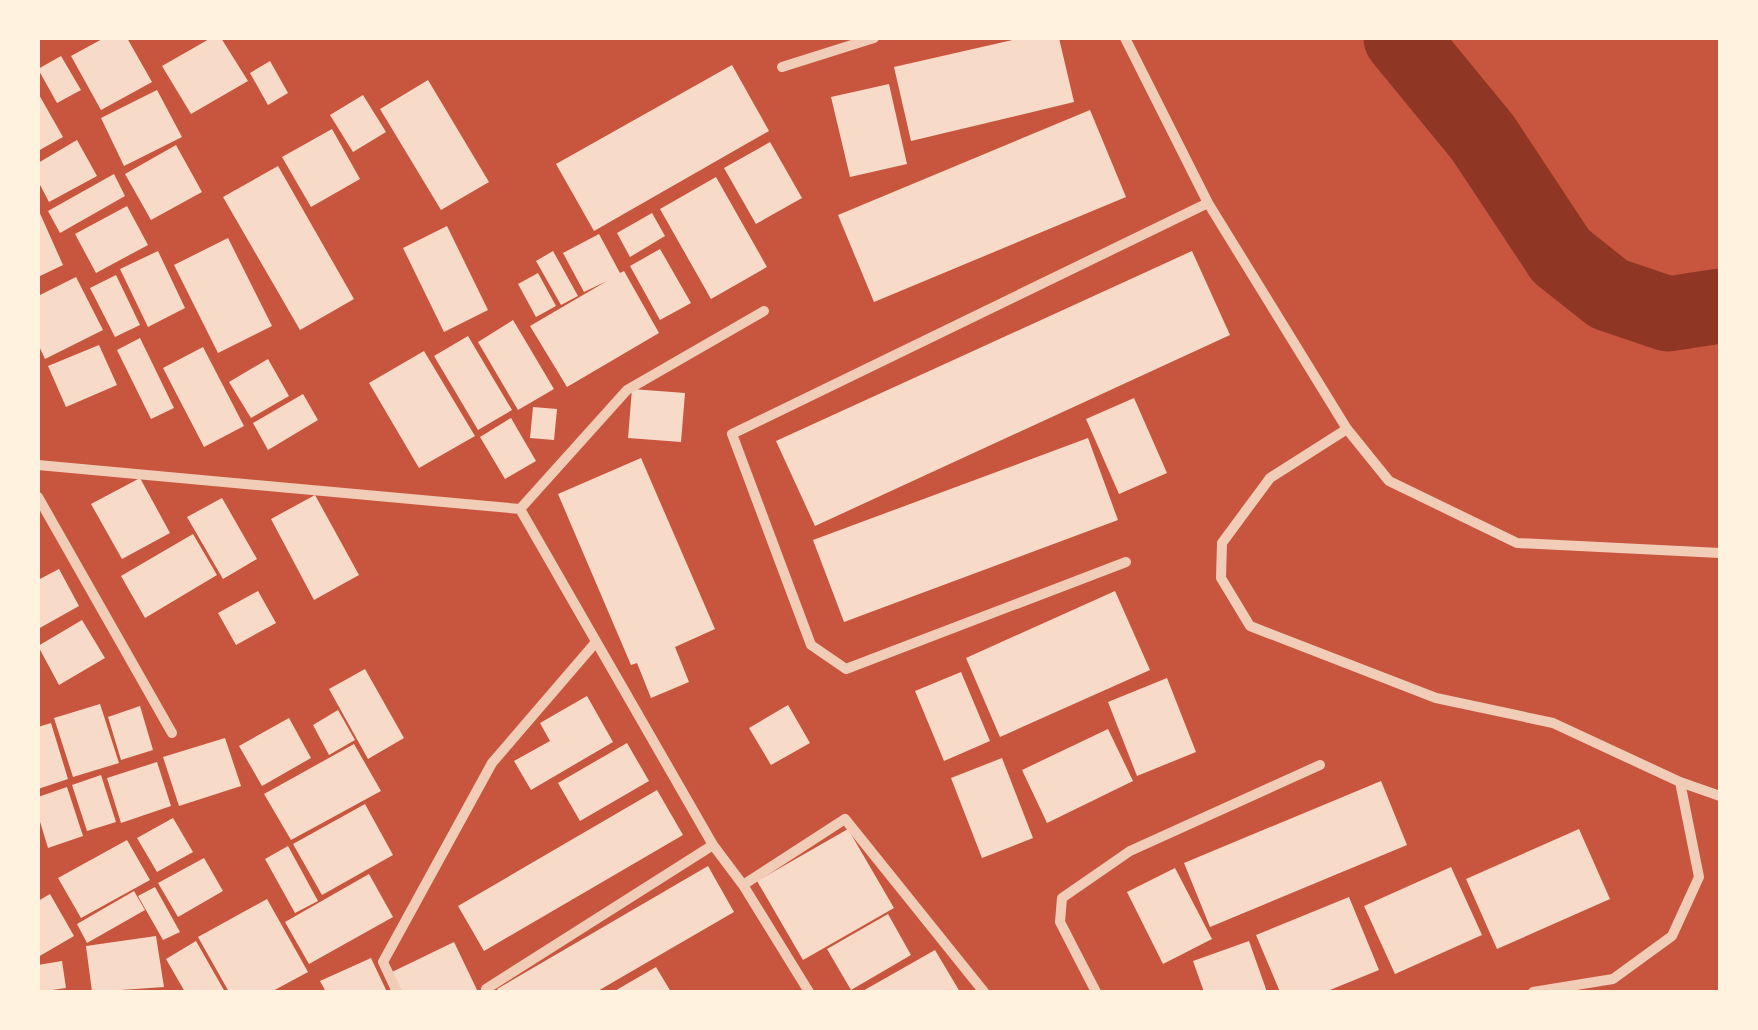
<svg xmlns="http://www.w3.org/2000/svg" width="1758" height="1030" viewBox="0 0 1758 1030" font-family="Lora,serif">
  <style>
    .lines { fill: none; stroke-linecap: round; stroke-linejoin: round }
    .river { stroke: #8f3625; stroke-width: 75 }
    .building { fill: #f7dbc8 }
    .minor { stroke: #f1ccb7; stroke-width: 10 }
  </style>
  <rect width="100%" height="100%" fill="#c8553d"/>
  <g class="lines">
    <path class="river" d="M1401,38L1483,138L1561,256L1609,294L1668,314L1720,306"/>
  </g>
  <path class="building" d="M104,38H127L152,82L101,110L71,56Z
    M211,38H221L248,81L191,114L162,66Z
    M1021,38H1059L1074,102L911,141L894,67Z
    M61,56L81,90L57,103L38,69Z
    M270,61L288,93L268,105L250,73Z
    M732,65L769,131L594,231L556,164Z
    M428,80L489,182L441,210L380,109Z
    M889,84L907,164L850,177L831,97Z
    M157,90L182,137L124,166L101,118Z
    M38,93L63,137L38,151Z
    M363,95L386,132L353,152L330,115Z
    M1090,110L1126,197L874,302L838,215Z
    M332,129L360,179L311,207L282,157Z
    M77,140L97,176L49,202L38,181V163Z
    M770,142L802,198L756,224L724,168Z
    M176,145L202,192L151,220L125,174Z
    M278,166L354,299L300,330L223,197Z
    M114,174L125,196L60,233L48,211Z
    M716,177L767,267L711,299L660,209Z
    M127,206L148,245L96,273L75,234Z
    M38,209L63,265L38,277Z
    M652,213L665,236L630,257L617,233Z
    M447,226L488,310L444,332L403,248Z
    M599,234L620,273L624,271L659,333L567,387L530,326L607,281L584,292L563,253Z
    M228,238L272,326L218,353L174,265Z
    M660,249L691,303L660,320L630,266Z
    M158,251L185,308L148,327L120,269Z
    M553,251L578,296L561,305L536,261Z
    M1192,251L1230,335L815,526L776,441Z
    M538,273L556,306L536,317L518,284Z
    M116,275L140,325L115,337L90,288Z
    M76,277L103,330L45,359L38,344V296Z
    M513,320L554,389L518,410L478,342Z
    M468,336L512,410L478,430L434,356Z
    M140,338L174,408L151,419L117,350Z
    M99,345L117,385L66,407L48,366Z
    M203,347L244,426L204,447L163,368Z
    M424,351L475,436L419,468L369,383Z
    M268,359L289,396L251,418L229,382Z
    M632,389L685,393L681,442L628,438Z
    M303,394L318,420L268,450L253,423Z
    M1134,398L1167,473L1119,494L1086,419Z
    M533,407L557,409L554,440L530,438Z
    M511,418L536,461L505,479L480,437Z
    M1088,438L1118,520L844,622L813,540Z
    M641,458L715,629L675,647L689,682L651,698L637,663L631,665L558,494Z
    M140,478L170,533L122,559L91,504Z
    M315,495L359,575L314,600L271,519Z
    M222,498L257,559L223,579L187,517Z
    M193,534L217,575L145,618L121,576Z
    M59,569L79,606L38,629V580Z
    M258,591L276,623L236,645L218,613Z
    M1115,591L1150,670L1000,737L966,658Z
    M82,620L105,658L59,685L38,646Z
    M365,669L404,738L368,759L329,689Z
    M961,672L990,741L944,761L915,691Z
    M1167,678L1196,752L1137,776L1108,702Z
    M587,696L613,742L531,790L514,761L550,741L540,723Z
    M100,704L119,763L73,777L54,718Z
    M788,705L810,743L771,765L749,728Z
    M140,706L153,750L121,760L108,717Z
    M338,710L355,740L329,755L313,725Z
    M289,718L311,758L262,786L239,746Z
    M51,723L68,779L38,789V727Z
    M1108,729L1133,781L1047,823L1022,770Z
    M225,738L241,786L179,806L163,757Z
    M627,743L649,781L580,821L558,783Z
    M354,744L381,791L291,840L264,794Z
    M1002,758L1033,838L982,858L951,778Z
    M157,762L171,806L121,823L107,778Z
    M101,775L116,822L87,831L72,785Z
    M1381,781L1407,845L1210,927L1184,863Z
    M67,787L83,836L48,848L38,815V797Z
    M657,790L683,835L484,951L458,906Z
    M365,804L393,855L322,895L293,844Z
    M173,818L193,852L157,872L137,838Z
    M848,829L894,908L803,960L757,881Z
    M1579,829L1610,899L1497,949L1466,879Z
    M127,840L150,880L81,918L58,878Z
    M288,846L318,901L295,913L265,859Z
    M204,858L223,891L178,917L158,883Z
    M708,866L734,912L596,992H499L497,989Z
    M1451,867L1482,935L1395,974L1364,906Z
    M1175,868L1212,939L1163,964L1127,892Z
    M369,874L393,917L309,964L285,922Z
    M155,887L180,932L163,940L138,896Z
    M134,891L145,910L87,943L77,924Z
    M50,894L74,936L38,957V901Z
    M1349,897L1379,970L1325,992H1280L1256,935Z
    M267,899L308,972L271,992H229L198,937Z
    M888,914L911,955L851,990L827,949Z
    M156,936L164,987L92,992L86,946Z
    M196,941L225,992H185L166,959Z
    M1249,941L1267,992H1204L1193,961Z
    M454,942L478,992H402L392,972Z
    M935,950L960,992H861Z
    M371,958L387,992H326L320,981Z
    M62,961L66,988L38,992V965Z
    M656,967L671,992H613Z"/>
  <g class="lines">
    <path class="minor" d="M1125,38L1208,203L1347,429L1389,481L1517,543L1720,553
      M782,67L874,38
      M1347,429L1270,478L1222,543L1221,578L1250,626L1436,698L1553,723L1680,782L1720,796
      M38,465L520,509
      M38,497L172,733
      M520,509L713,845L743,885L809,992
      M520,509L627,390L764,311
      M1126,562L846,669L811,645L732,434L1208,203
      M743,885L845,819L984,992
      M486,989L713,845
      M397,992L383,962L492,763L596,642
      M1096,992L1060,922L1062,898L1130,851L1320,765
      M1533,992L1613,979L1672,936L1699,877L1680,782"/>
  </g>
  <rect width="1758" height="1030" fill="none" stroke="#fff3e0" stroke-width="80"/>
</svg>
